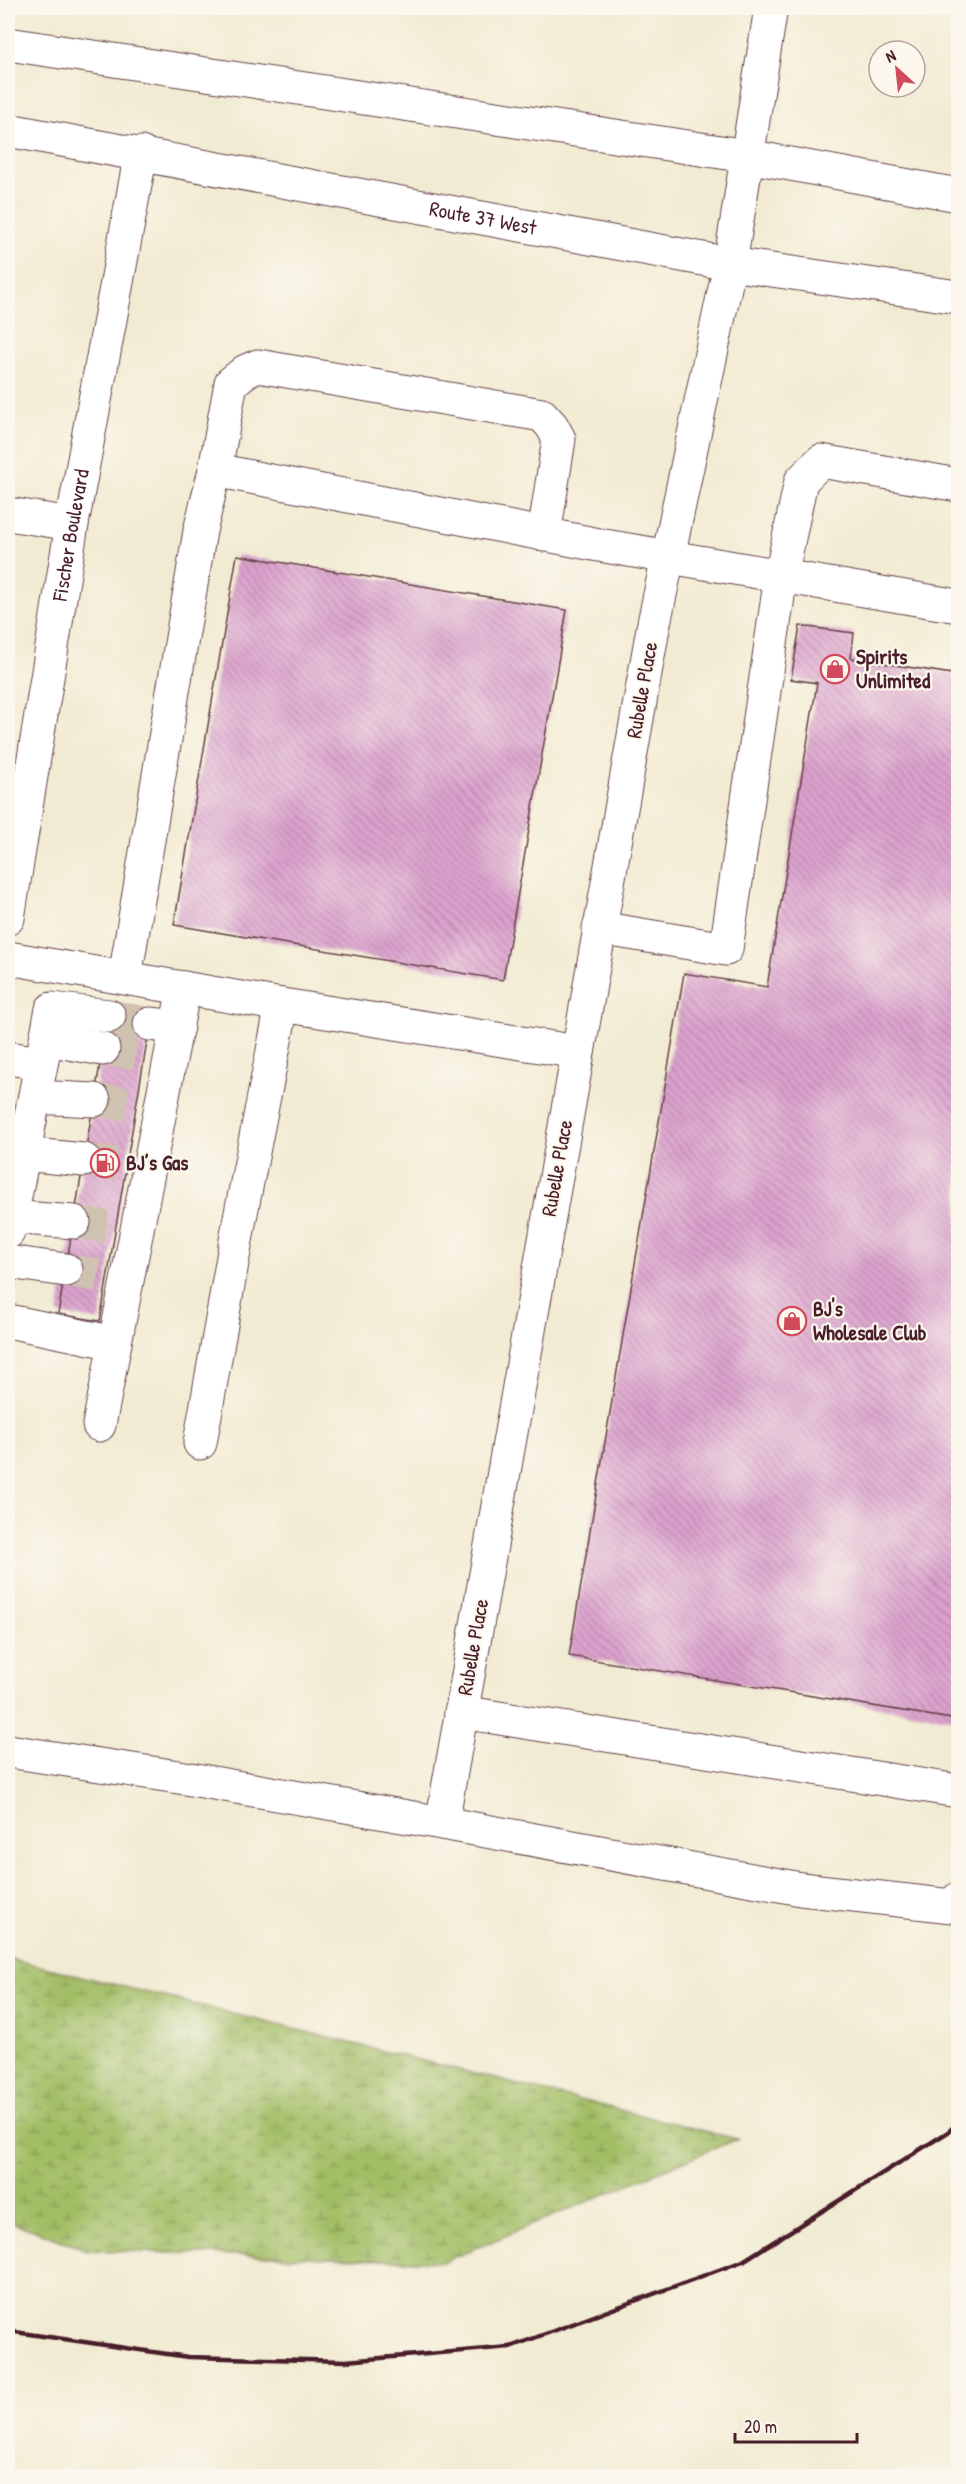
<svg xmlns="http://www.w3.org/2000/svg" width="966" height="2484" viewBox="0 0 966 2484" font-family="'Patrick Hand',sans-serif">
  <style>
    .wetland { fill: url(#wetland-marsh); stroke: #766e48; stroke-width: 1.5 }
    .building { fill: url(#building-back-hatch) }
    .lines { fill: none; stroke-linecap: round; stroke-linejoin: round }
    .minor-tunnel { stroke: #d0c2b1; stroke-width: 33; stroke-dasharray: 33 16; stroke-linecap: butt }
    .minor-casing { stroke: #633e44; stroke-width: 35 }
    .highway-casing { stroke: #633e44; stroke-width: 35 }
    .minor { stroke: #fff; stroke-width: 33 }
    .highway { stroke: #fff; stroke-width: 33 }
    .rail { stroke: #4a1f2b; stroke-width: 4.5 }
    .labels { text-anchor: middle; stroke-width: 4.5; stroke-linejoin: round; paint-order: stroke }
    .street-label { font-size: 21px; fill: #4a1f2b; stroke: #fbf7ec }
    .poi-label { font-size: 21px; font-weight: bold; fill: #4a1f2b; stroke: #fbf7ec; text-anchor: start }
  </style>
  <defs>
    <pattern id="wetland-marsh" width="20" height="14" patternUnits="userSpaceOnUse" patternTransform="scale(1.5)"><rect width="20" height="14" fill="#a2be65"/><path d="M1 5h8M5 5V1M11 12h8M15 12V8" fill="none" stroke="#869a53"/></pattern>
    <pattern id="building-back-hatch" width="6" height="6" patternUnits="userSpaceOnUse" patternTransform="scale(1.5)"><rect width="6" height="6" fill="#dca2ce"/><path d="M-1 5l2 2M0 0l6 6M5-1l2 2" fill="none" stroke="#b483a7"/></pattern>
  </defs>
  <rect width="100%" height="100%" fill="#fbf7ec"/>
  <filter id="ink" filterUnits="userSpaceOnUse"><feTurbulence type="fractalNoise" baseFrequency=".0167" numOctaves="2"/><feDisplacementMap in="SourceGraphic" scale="12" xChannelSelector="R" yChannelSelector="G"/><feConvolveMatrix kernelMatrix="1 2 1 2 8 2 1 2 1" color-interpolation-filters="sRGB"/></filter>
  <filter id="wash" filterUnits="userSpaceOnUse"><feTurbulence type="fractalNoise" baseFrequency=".008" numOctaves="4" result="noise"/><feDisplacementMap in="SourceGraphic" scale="24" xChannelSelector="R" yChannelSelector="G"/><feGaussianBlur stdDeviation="1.35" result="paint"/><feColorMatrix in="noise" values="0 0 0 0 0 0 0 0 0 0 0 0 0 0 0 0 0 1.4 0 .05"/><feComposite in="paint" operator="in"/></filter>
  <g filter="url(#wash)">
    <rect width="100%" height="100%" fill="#f2ebd3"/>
    <path class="wetland" d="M8,1958L737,2139L443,2262L87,2250L8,2221Z"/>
    <g id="blocks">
      <path class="building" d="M237,555L567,610L503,980L174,925Z
        M800,626L854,633L851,658L958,675V1720L569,1656L684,973L767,987L817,683L791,679Z
        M110,1005L152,1012L100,1321L58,1314Z"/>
    </g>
  </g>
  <g filter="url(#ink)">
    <use href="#blocks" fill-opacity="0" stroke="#633e44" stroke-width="1.5"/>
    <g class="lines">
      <path class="minor-tunnel" d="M109,1016L150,1024
        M103,1049L144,1054
        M94,1100L136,1105
        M84,1160L126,1165
        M74,1222L115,1228
        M66,1270L107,1277"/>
      <g class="minor-casing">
        <g id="minor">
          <path d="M771,8L730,264L653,628L442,1823L801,1889L952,1906L958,1899"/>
          <path d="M8,514L72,524"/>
          <path d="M544,535L559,439L552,426L542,415L258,366L246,371L231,383L215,470L599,545L958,606"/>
          <path id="s1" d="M8,918L72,524L141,153"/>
          <path d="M599,928L726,949L781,576L801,481L821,461L958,485"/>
          <path d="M8,958L282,1005L578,1052"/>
          <path d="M125,977L200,531L215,470"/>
          <path d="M150,1024L177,1027"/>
          <path d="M46,1039L103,1049"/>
          <path d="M8,1058L41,1063"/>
          <path d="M35,1097L94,1100"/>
          <path d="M23,1154L84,1160"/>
          <path d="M10,1217L74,1222"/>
          <path d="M8,1232L52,1009L109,1016"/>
          <path d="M8,1262L66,1270"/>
          <path d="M8,1321L115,1343"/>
          <path d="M99,1425L184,988"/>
          <path d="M200,1443L240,1218L282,1005"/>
          <path d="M461,1712L958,1791"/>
          <path d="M8,1751L185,1778L442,1823"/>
        </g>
      </g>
      <g class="highway-casing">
        <g id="highway">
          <path d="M8,44L747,156L958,195"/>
          <path id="s2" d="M8,130L730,264L958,297"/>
        </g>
      </g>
      <use href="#minor" class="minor"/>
      <use href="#highway" class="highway"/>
      <path class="rail" d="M8,2331L188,2357L346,2361L510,2347L743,2261L948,2132L958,2123"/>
    </g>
  </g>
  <defs>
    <g id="shop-ring" transform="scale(1.5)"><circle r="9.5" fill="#fbf7ec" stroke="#d1495b" stroke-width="1.5"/><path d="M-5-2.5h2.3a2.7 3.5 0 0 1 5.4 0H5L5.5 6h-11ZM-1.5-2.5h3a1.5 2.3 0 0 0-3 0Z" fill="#d1495b"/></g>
    <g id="fuel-ring" transform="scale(1.5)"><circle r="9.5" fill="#fbf7ec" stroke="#d1495b" stroke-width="1.5"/><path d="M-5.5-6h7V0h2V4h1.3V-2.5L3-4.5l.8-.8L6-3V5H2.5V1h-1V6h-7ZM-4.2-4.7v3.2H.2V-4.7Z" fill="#d1495b"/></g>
  </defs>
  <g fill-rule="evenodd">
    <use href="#shop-ring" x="835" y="669"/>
    <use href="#fuel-ring" x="105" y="1163"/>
    <use href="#shop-ring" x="792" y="1321"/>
  </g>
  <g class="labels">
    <g class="street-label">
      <text dy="7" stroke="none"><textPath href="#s2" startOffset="483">Route 37 West</textPath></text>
      <text dy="7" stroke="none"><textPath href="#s1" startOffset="388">Fischer Boulevard</textPath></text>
      <text transform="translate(642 690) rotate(-80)" y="7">Rubelle Place</text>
      <text transform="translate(557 1168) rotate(-80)" y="7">Rubelle Place</text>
      <text transform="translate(473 1647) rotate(-80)" y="7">Rubelle Place</text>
    </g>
    <g class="poi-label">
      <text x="856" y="664">Spirits<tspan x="856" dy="24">Unlimited</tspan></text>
      <text x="126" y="1170">BJ’s Gas</text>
      <text x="813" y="1316">BJ's<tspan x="813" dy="24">Wholesale Club</tspan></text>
    </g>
  </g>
  <rect width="966" height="2484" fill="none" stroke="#fbf7ec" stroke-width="30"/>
  <g transform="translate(897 69) rotate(333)"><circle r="28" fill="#fbf7ec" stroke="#b4a19f" stroke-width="1.5"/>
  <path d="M0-4.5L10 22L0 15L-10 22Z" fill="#d1495b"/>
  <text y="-9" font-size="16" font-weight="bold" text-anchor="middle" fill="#4a1f2b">N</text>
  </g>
  <path d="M735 2433v9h122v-9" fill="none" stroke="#4a1f2b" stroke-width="3"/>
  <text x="744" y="2433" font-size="18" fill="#4a1f2b" stroke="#fbf7ec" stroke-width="4.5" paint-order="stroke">20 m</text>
</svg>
